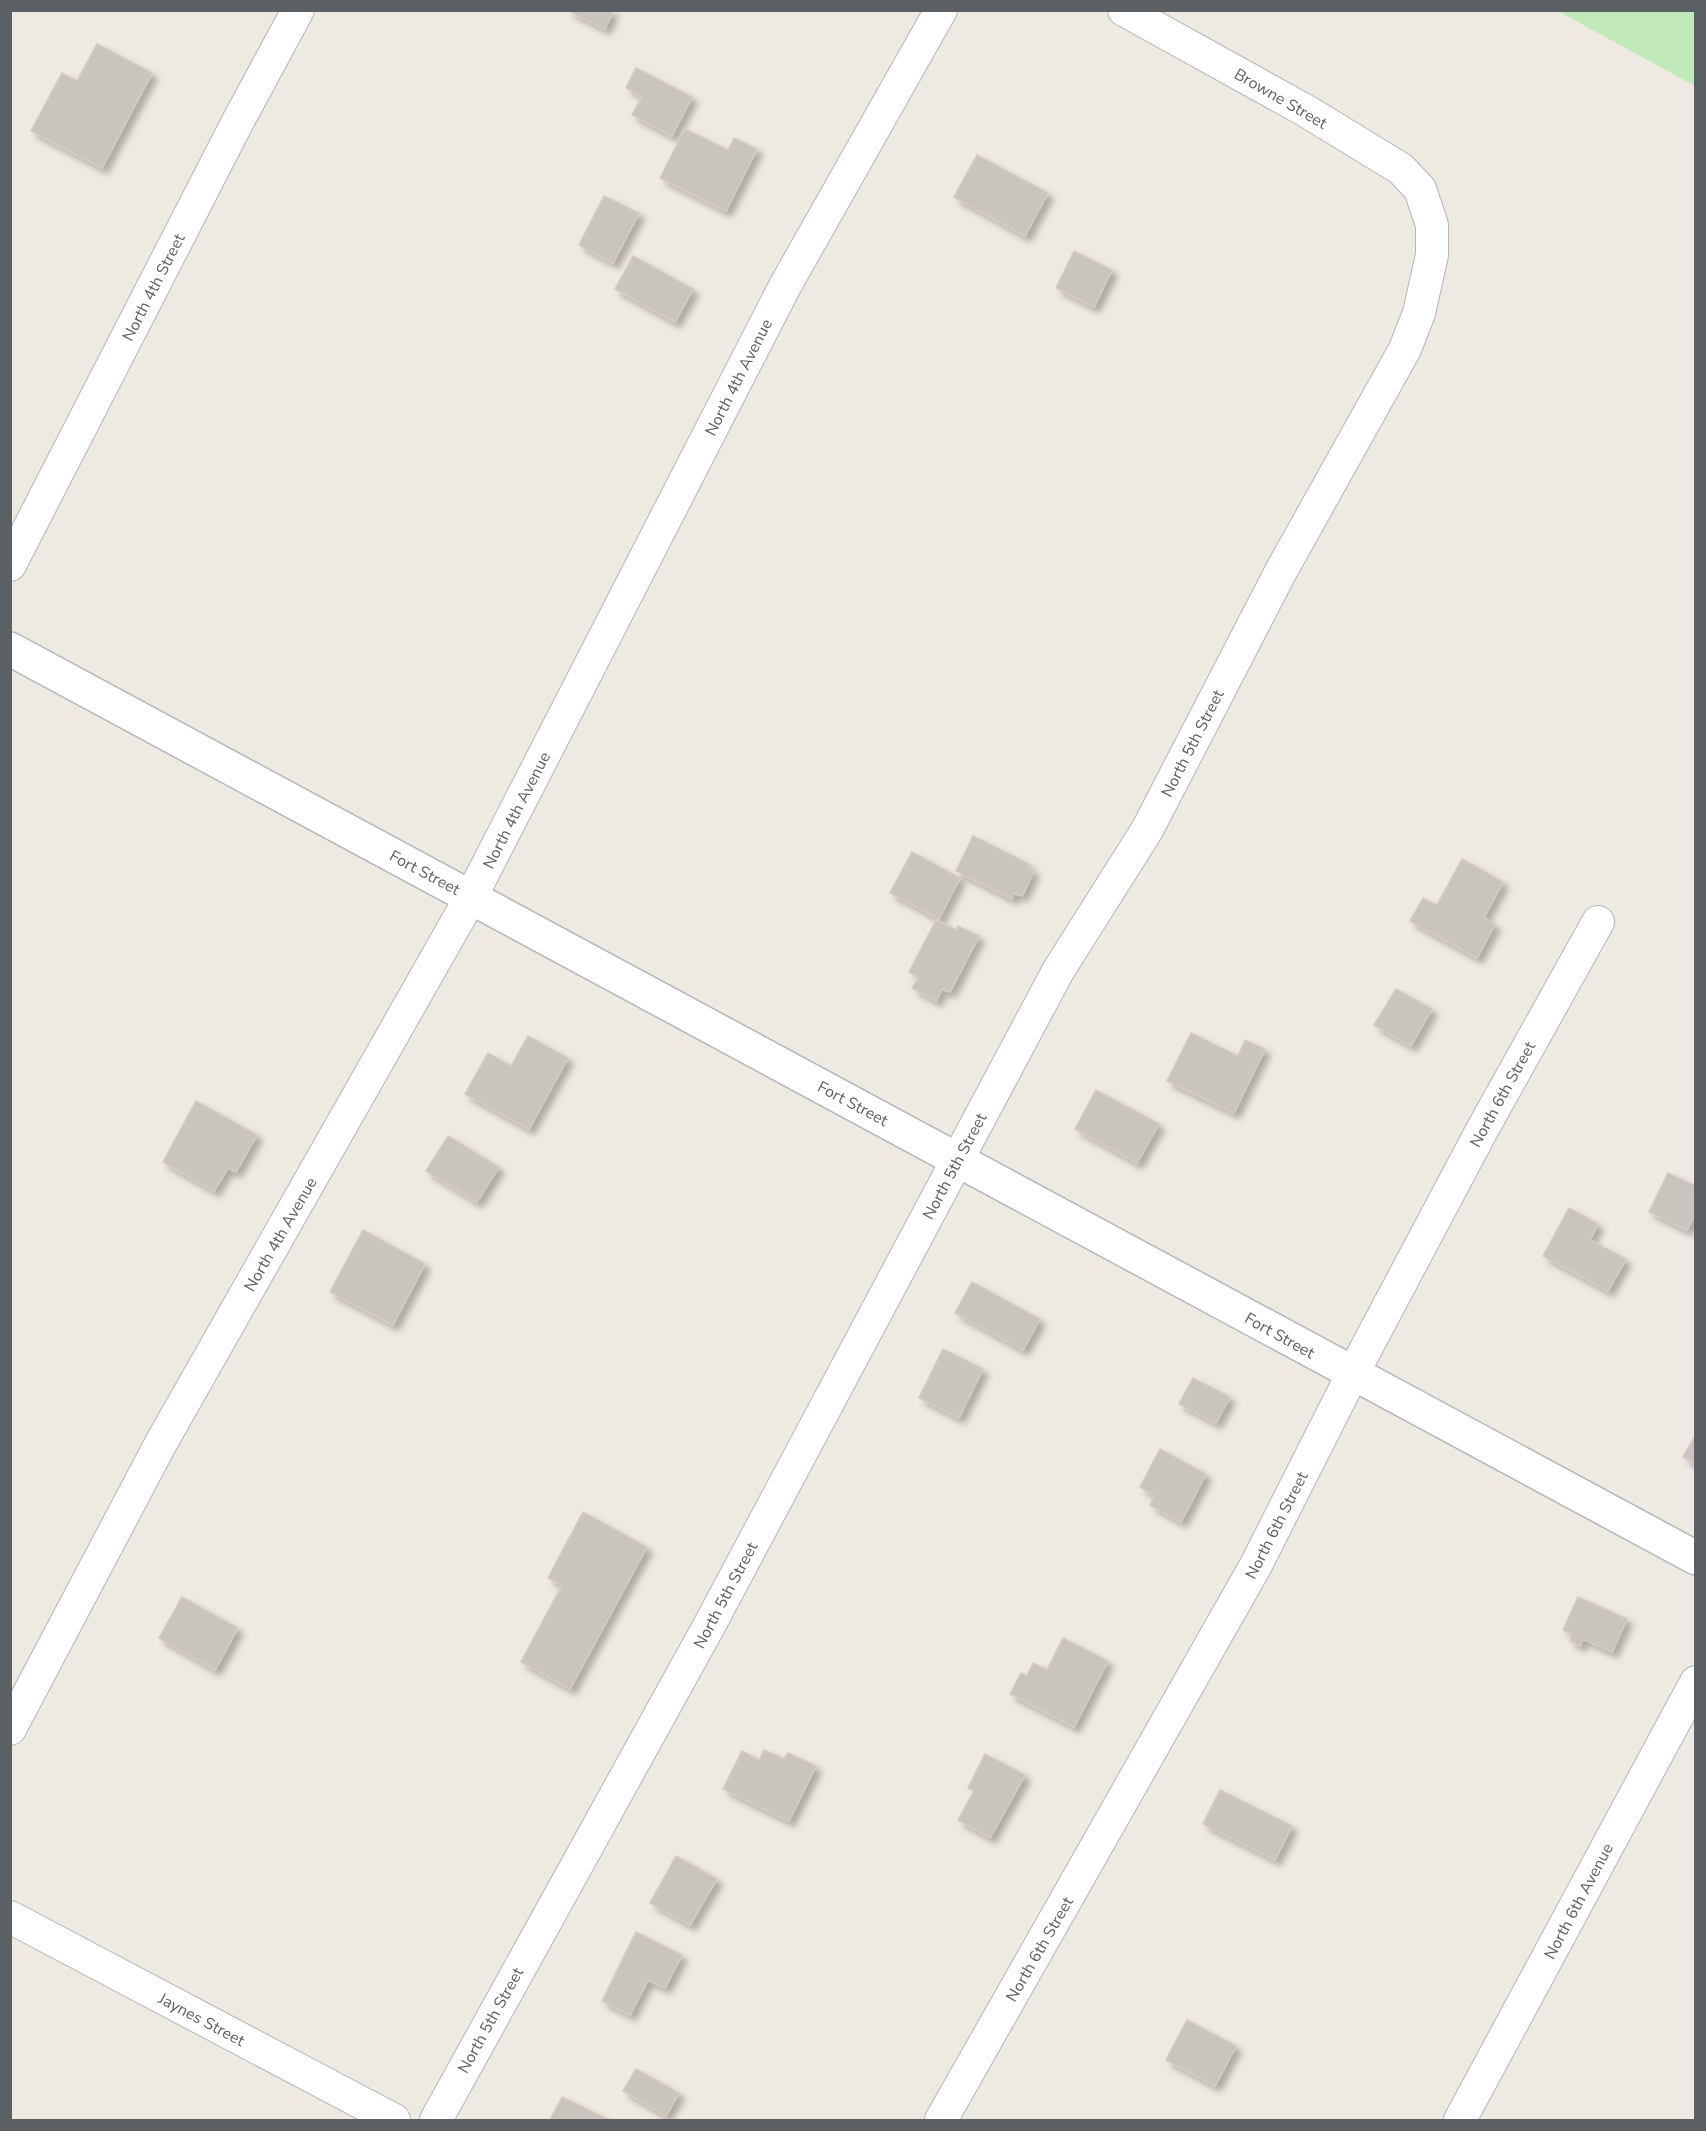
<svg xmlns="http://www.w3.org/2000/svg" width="1706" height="2131" viewBox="0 0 1706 2131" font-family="'Nunito Sans',sans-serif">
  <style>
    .green { fill: #c2e9ba }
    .building { fill: #c9c4be; stroke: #d4cabf; stroke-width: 1.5; filter: url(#shadow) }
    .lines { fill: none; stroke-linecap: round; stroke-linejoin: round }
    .street-casing { stroke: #b2b6ba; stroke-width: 34 }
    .secondary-casing { stroke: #b3b8bd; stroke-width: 36 }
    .street { stroke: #fff; stroke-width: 32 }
    .secondary { stroke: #fff; stroke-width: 33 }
    .labels { text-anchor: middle; stroke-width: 6; stroke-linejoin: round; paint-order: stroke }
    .street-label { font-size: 16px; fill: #5a6064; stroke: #fff }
  </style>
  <defs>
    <filter id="shadow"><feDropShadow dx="5.5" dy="5.5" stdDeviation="3" flood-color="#0004"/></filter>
  </defs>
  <rect width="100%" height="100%" fill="#eee9e1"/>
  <path class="green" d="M1558,11H1695V86Z"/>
  <path class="building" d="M567,10H613L605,29Z
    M97,44L152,73L102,168L31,131L62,73L77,81Z
    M636,68L692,97L672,136L632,115L642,97L626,88Z
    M685,129L728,150L734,138L757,149L726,211L660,178Z
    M977,155L1048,193L1025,236L954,197Z
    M604,196L639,213L613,263L579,245Z
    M1074,251L1112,270L1094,307L1056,288Z
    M633,256L693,289L675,322L615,289Z
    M973,836L1029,864L1027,868L1034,871L1022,896L1014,893L1012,899L956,871Z
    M912,852L960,878L939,919L890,893Z
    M1462,859L1503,882L1484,918L1495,924L1477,958L1410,921L1423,898L1437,905Z
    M936,920L956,930L958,926L979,936L950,992L942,989L936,1001L912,988L919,977L909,972Z
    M1396,989L1432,1009L1411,1046L1374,1025Z
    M1191,1033L1238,1056L1245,1040L1265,1049L1234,1113L1167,1081Z
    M528,1036L568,1058L529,1129L465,1094L488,1053L511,1066Z
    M1096,1090L1159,1124L1137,1163L1075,1129Z
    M196,1101L257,1135L236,1172L228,1168L214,1191L163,1162Z
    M448,1136L499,1167L477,1202L426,1171Z
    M1668,1173L1696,1186V1213L1687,1230L1649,1212Z
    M1569,1208L1598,1224L1590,1240L1626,1259L1608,1291L1543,1256Z
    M363,1230L425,1264L393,1325L330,1292Z
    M972,1282L1040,1319L1023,1350L955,1313Z
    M943,1349L983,1369L959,1418L919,1398Z
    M1193,1378L1230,1397L1216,1423L1179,1404Z
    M1696,1434V1464L1683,1457Z
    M1160,1449L1206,1474L1181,1522L1150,1505L1155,1496L1140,1487Z
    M583,1512L647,1547L570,1689L521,1662L562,1585L548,1578Z
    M182,1597L238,1628L215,1670L159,1638Z
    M1578,1597L1627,1619L1612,1652L1583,1639L1580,1646L1570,1641L1572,1634L1563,1630Z
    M1063,1638L1108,1661L1074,1727L1010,1694L1021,1673L1027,1676L1033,1663L1047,1670Z
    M764,1750L784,1759L788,1753L816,1766L789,1821L723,1789L742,1751L759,1760Z
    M985,1754L1025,1775L990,1838L958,1820L974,1791L968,1788Z
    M1220,1790L1292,1826L1275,1860L1203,1824Z
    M676,1856L717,1879L690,1925L650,1903Z
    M636,1932L682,1955L665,1988L648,1980L630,2015L602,2001Z
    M1187,2020L1236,2046L1215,2086L1166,2060Z
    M636,2069L679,2093L666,2116L623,2091Z
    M562,2097L609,2120H550Z"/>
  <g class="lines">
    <g class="street-casing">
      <path id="street" d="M10,565L236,125L298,10
        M10,1729L161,1443L471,897L785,286L941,10
        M10,1917L394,2120
        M436,2120L709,1626L1058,971L1147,830L1280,573L1405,349L1419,313L1432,255V225L1420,189L1401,169L1308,112L1124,10
        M941,2120L1256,1565L1352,1375L1482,1130L1598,922
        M1460,2120L1696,1682"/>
    </g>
    <g class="secondary-casing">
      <path id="secondary" d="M10,649L1696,1558"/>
    </g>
    <use href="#street" class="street"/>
    <use href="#secondary" class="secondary"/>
  </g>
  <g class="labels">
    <g class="street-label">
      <text transform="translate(1281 98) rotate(30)" y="6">Browne Street</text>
      <text transform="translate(153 287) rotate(-63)" y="6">North 4th Street</text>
      <text transform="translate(738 377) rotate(-63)" y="6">North 4th Avenue</text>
      <text transform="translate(1192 743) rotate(-63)" y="6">North 5th Street</text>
      <text transform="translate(516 810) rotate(-63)" y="6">North 4th Avenue</text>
      <text transform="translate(425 872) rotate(28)" y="6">Fort Street</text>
      <text transform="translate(1502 1094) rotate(-61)" y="6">North 6th Street</text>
      <text transform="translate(853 1103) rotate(28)" y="6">Fort Street</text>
      <text transform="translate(954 1166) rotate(-62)" y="6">North 5th Street</text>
      <text transform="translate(280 1234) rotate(-60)" y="6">North 4th Avenue</text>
      <text transform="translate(1280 1335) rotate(29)" y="6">Fort Street</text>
      <text transform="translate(1276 1525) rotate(-63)" y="6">North 6th Street</text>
      <text transform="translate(725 1595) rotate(-62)" y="6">North 5th Street</text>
      <text transform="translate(1578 1901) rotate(-62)" y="6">North 6th Avenue</text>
      <text transform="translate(1039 1949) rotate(-60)" y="6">North 6th Street</text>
      <text transform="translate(202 2019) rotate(28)" y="6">Jaynes Street</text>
      <text transform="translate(490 2020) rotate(-61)" y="6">North 5th Street</text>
    </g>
  </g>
  <rect width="1706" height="2131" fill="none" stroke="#5a6064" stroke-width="24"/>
</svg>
